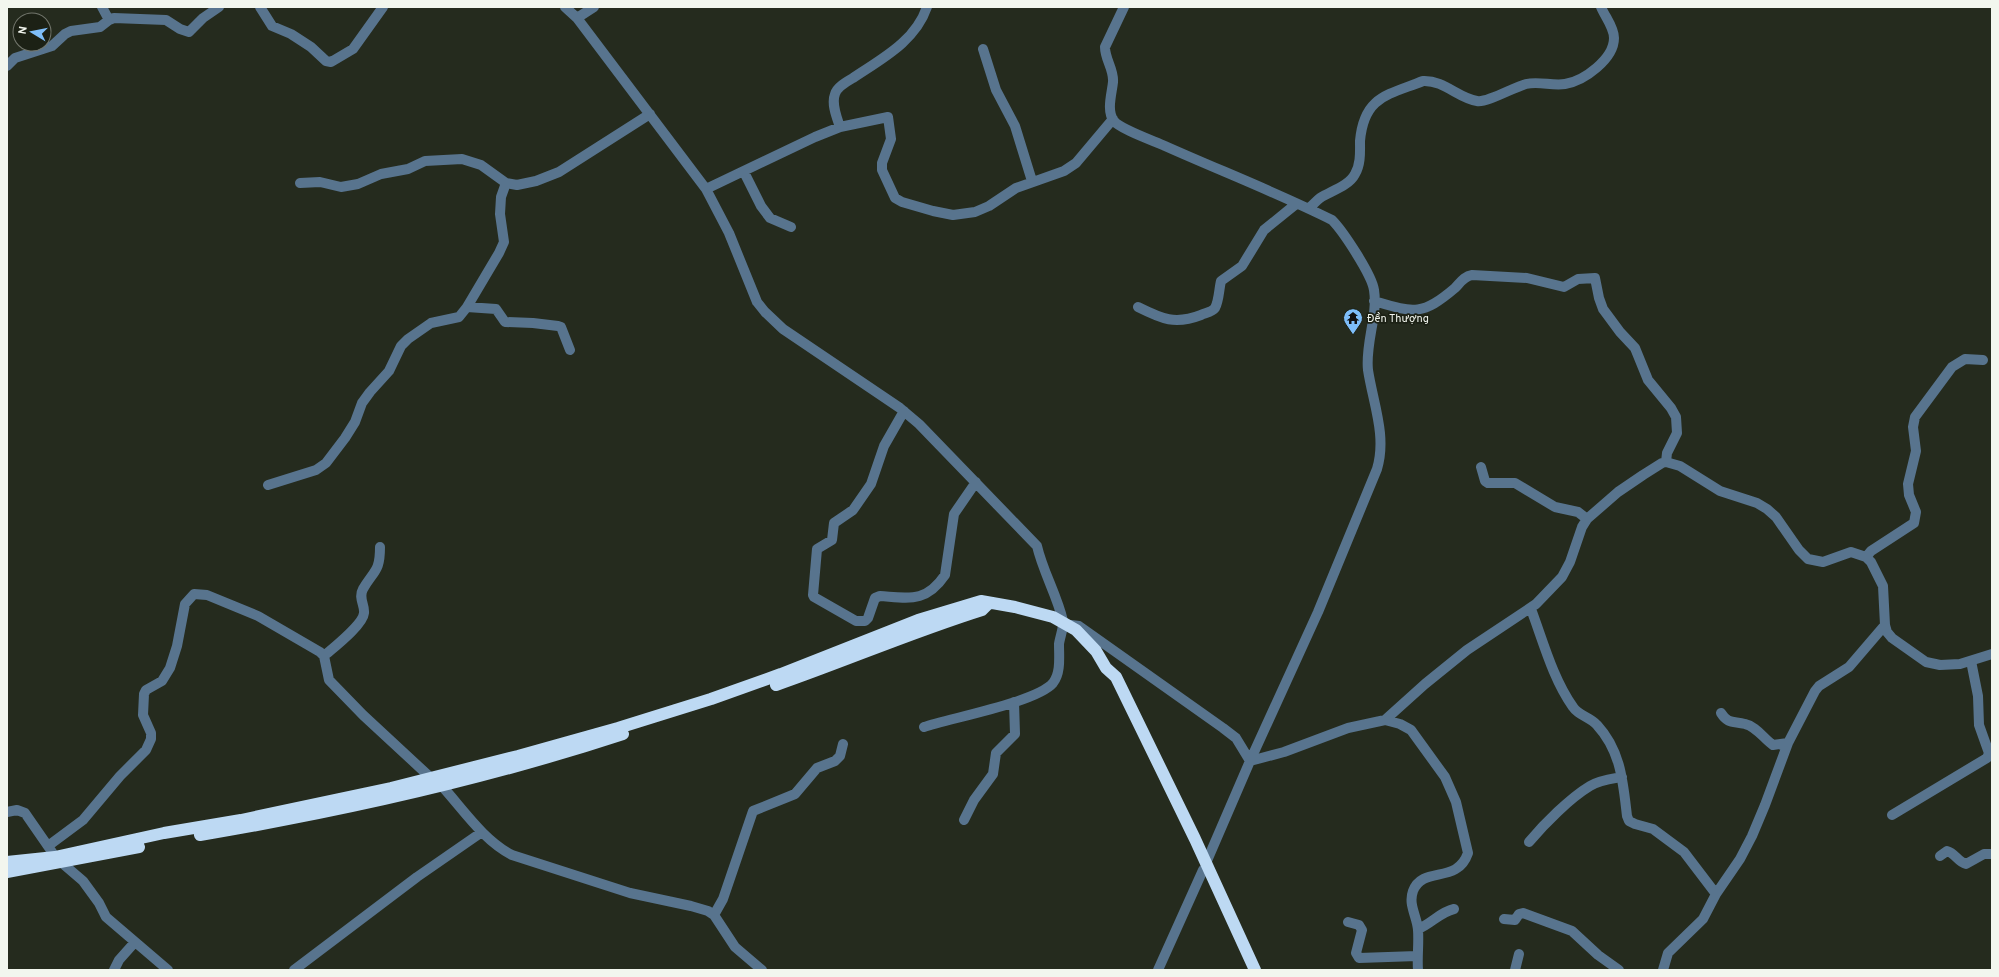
<svg xmlns="http://www.w3.org/2000/svg" width="1999" height="977" viewBox="0 0 1999 977" font-family="Overpass,sans-serif">
  <style>
    .lines { fill: none; stroke-linecap: round; stroke-linejoin: round }
    .minor { stroke: #58748e; stroke-width: 10 }
    .highway { stroke: #bdd9f3; stroke-width: 12 }
    .labels { text-anchor: middle; stroke-width: 3.5; stroke-linejoin: round; paint-order: stroke }
    .poi-label { font-size: 11px; fill: #f2f6ee; stroke: #1c2115; text-anchor: start }
  </style>
  <rect width="100%" height="100%" fill="#252b1e"/>
  <g class="lines">
    <path class="minor" d="M102,7L109,20
      M260,7L272,26L291,34L311,47L326,61L331,62L353,49L383,7
      M565,7L577,18L706,189L729,233L757,302L765,312L783,329L900,408L919,424L1037,546C1043,572 1057,595 1063,621C1064,627 1060,637 1059,644C1059,657 1061,673 1053,683C1037,702 951,718 924,727
      M1124,7L1105,47C1105,60 1114,69 1113,82C1112,93 1106,111 1114,121C1120,129 1154,141 1165,146C1221,171 1278,193 1332,220C1343,231 1372,275 1374,290C1378,316 1365,344 1368,370C1373,403 1387,436 1377,469L1318,612L1250,761
      M577,18L594,7
      M983,49L996,90L1015,126L1032,181
      M7,66L15,58L52,46L65,34L71,31L100,27L109,20L114,18L166,20L180,29L189,32L203,18L219,7
      M840,127C837,118 831,104 835,94C837,87 846,82 853,78C881,59 915,42 927,7
      M744,172L761,206L770,218L791,227
      M300,183L320,182L341,187L358,184L381,174L408,169L425,161L462,159L481,165L506,183L517,185L536,181L559,172L650,114
      M706,189L815,137L840,127L888,117L891,139L882,163V170L895,198L902,202L933,211L953,215L975,212L989,206L1016,188L1064,171L1076,163L1113,119
      M1309,208C1313,205 1316,201 1320,198C1331,191 1349,186 1355,174C1361,164 1360,151 1360,141C1364,96 1388,95 1423,81C1444,80 1458,98 1477,101C1487,103 1514,87 1526,84C1539,81 1552,86 1565,84C1584,81 1614,59 1614,38C1614,27 1605,17 1601,7
      M1374,301C1414,313 1422,316 1455,288C1460,283 1464,276 1472,275L1527,278L1564,287L1578,279L1595,278L1599,298L1603,309L1620,332L1635,348L1648,380L1671,408L1676,417L1677,433L1667,453L1666,462
      M467,307L496,309L505,322L533,323L558,326L561,327L570,350
      M1138,307C1162,319 1175,325 1201,315C1205,313 1212,312 1215,308C1219,301 1219,289 1221,281L1242,266L1264,230L1296,204
      M904,411L884,446L871,484L853,510L834,523L832,540L817,549L813,595L814,597L856,621H865L868,618L875,598L880,596C909,598 926,603 945,575L954,514L976,482
      M1481,467L1485,481L1488,483H1515L1555,507L1578,512L1587,519
      M268,485L316,470L326,463L345,438L355,422L362,403L370,392L389,371L401,346L408,339L431,323L459,317L467,307L499,253L504,242L500,214L501,197L506,183
      M1866,557L1871,551L1914,523L1916,512L1909,495L1908,484L1916,451L1913,427L1915,417L1952,367L1965,359L1983,360
      M1531,609C1543,641 1553,679 1573,707C1579,716 1590,717 1597,725C1621,751 1623,782 1627,816L1629,821L1635,824L1653,829L1684,852L1716,894
      M1071,625L1079,626L1223,728L1236,738L1250,761L1206,863
      M324,656C333,648 363,625 364,613C365,605 358,598 363,589C374,570 380,572 380,547
      M1721,713C1728,724 1733,721 1745,724C1756,726 1764,739 1773,745L1788,743L1815,691L1819,686L1849,667L1885,625
      M1385,720L1400,724L1411,730L1445,777L1456,802L1468,853C1457,885 1423,865 1413,891C1408,905 1417,916 1418,930C1419,943 1417,957 1418,970
      M1250,761L1284,752L1348,728L1385,720L1425,684L1467,650L1536,604L1562,577L1570,562L1582,527L1587,519L1618,492L1643,475L1662,463L1666,462L1680,466L1720,491L1757,503L1767,509L1776,517L1799,550L1808,559L1823,562L1851,552L1866,557L1871,562L1883,586L1885,625L1887,632L1892,638L1926,662L1940,665L1960,664L1992,654
      M441,785C463,809 483,840 512,855L630,893L691,906L708,911L714,915L735,947L762,970
      M7,812L17,810L25,813L52,852
      M1892,815L1987,758L1989,753L1979,725L1978,696L1971,661
      M964,820L974,800L993,774L996,753L1015,734L1014,702
      M1529,842C1544,824 1570,798 1590,786C1600,780 1611,779 1622,777
      M48,846L83,820L120,776L146,750L151,739V733L143,715L144,694L146,690L162,681L170,668L177,646L185,604L194,594L207,595L258,616L320,652L324,656L329,680L363,715L431,778
      M1940,856L1947,851C1955,853 1958,862 1966,864L1984,854H1992
      M62,863L83,881L99,903L106,917L168,970
      M714,915L723,899L753,811L795,794L817,768L835,761L840,756L843,744
      M1504,919L1515,920L1519,914L1523,913L1572,931L1598,955L1619,970
      M1348,922L1359,925L1362,930L1356,953L1359,958L1417,956
      M1418,929C1431,924 1440,912 1454,909
      M114,970L119,960L135,942
      M294,970L417,877L482,832
      M1158,970L1203,870
      M1515,970L1519,954
      M1663,970L1668,953L1703,919L1716,894L1740,859L1752,836L1765,805L1788,743"/>
    <path class="highway" d="M776,685C845,661 912,632 982,610L989,603
      M200,835C343,811 486,779 623,734
      M7,862L55,857L164,833L241,820L391,788L518,756L618,728L711,699L781,674L918,620L981,601L1015,607L1053,617L1076,630L1096,651L1106,668L1116,677L1195,839L1255,970
      M7,872L139,847"/>
  </g>
  <defs>
    <g id="temple-pin" transform="scale(1)"><path d="M0 17L-7.5 6A9.5 9.5 0 1 1 7.5 6Z" fill="#7ebef9" stroke="#1c2115"/><path d="M0-6L5-2H3V0L6.5 2.5H4V6H1.5V3h-3V6H-4V2.5H-6.5L-3 0V-2H-5Z" fill="#111"/></g>
  </defs>
  <g fill-rule="evenodd">
    <use href="#temple-pin" x="1353" y="318"/>
  </g>
  <g class="labels">
    <g class="poi-label">
      <text x="1367" y="322">Đền Thượng</text>
    </g>
  </g>
  <rect width="1999" height="977" fill="none" stroke="#f2f6ee" stroke-width="16"/>
  <g transform="translate(32 32) rotate(280)"><circle r="19" fill="#1c2115" stroke="#72766c"/>
  <path d="M0-3L7 15L0 10L-7 15Z" fill="#7ebef9"/>
  <text y="-6" font-size="11" font-weight="bold" text-anchor="middle" fill="#f2f6ee">N</text>
  </g>
</svg>
